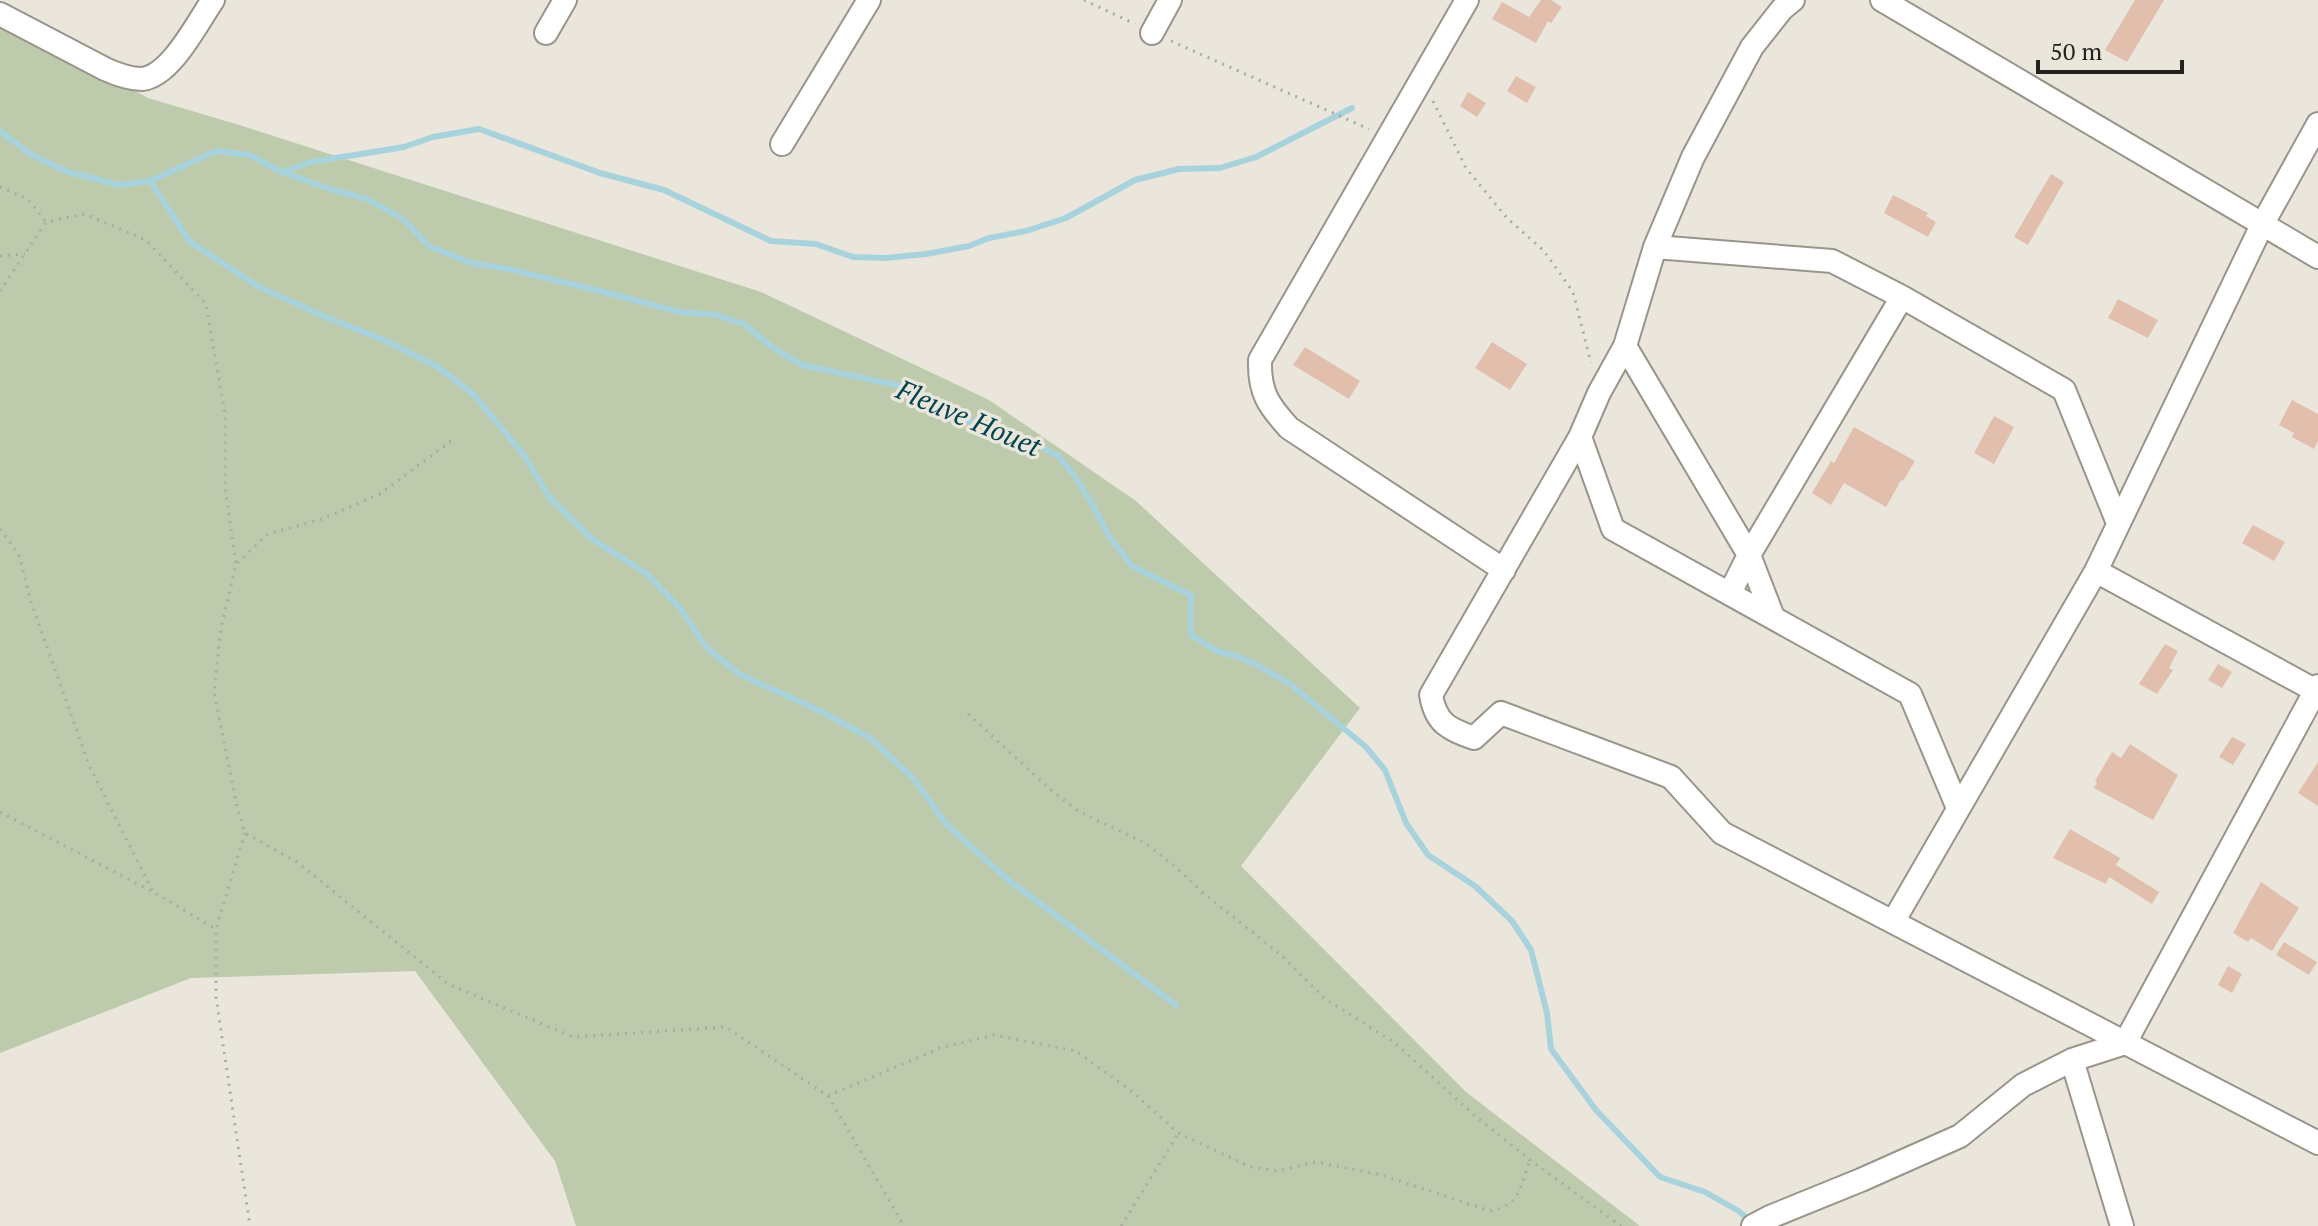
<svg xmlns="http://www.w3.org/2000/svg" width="2318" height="1226" viewBox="0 0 2318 1226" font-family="'PT Serif',serif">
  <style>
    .green { fill: #bdcaab }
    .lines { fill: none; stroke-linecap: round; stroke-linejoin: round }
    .stream { stroke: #a8d3dd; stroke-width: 6 }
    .building { fill: #e2bfad }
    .minor-casing { stroke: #99958b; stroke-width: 26 }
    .path { stroke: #adaaa2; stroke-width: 3; stroke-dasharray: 2 6; stroke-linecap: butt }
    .minor { stroke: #fff; stroke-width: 22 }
    .labels { text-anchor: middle; stroke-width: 7; stroke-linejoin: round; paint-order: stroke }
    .water-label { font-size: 28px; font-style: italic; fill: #02454f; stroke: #eae6dc }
  </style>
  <rect width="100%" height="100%" fill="#eae6dc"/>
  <path class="green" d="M0,14L148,98L236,124L761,292L989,400L1136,501L1360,708L1241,866L1466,1092L1640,1226H576L555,1161L415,971L191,978L0,1053Z"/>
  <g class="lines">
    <path class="stream" d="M0,131L32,155L68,172L120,185L150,181L216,151L249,155L282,172L330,189L367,199L403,219L429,246L471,263L508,269L604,292L679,312L716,315L744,324L772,347L802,365L901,386L918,401L953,417L991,426L1038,445L1058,456L1074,475L1091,502L1109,536L1132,566L1191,595V635L1217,651L1236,656L1253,663L1290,684L1366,747L1385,770L1406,823L1428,855L1475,886L1512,921L1531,950L1547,1013L1551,1049L1596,1110L1660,1177L1705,1192L1737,1210L1751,1221
      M283,172L311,162L404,147L433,137L479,129L600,173L664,190L771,241L816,244L853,257L885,258L926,254L969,246L989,238L1026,231L1066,218L1135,180L1179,169L1220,168L1256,157L1352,108
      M150,181L190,242L261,288L328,318L384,340L438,367L473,394L523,454L550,498L592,539L647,574L680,608L706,647L739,674L818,710L870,738L914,779L946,824L1007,879L1176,1005"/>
  </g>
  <path class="building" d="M1541,0H1551L1562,7L1551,23L1548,21L1536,43L1492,19L1502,2L1529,17Z
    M2135,0H2164L2127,62L2105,50Z
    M1516,76L1536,87L1527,103L1507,91Z
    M1468,92L1486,103L1477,117L1460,106Z
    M2051,174L2064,182L2028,245L2014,237Z
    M1893,195L1928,213L1926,216L1936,222L1928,237L1884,213Z
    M2118,299L2158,320L2148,338L2108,318Z
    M1492,342L1527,364L1510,390L1475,368Z
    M1305,347L1360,381L1349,399L1293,365Z
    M2292,400L2318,414V441L2314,449L2292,437L2294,433L2279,425Z
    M1994,416L2014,427L1994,464L1974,453Z
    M1854,427L1915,461L1903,481L1901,480L1886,507L1844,483L1831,505L1812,493L1831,461L1834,463Z
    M2253,525L2285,542L2274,561L2242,543Z
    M2165,644L2178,651L2169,668L2173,670L2157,694L2139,684Z
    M2218,664L2232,672L2222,688L2208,680Z
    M2232,737L2246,744L2233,765L2219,757Z
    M2130,744L2178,775L2153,820L2094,788L2097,782L2095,781L2112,752L2121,758Z
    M2318,762V806L2298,793Z
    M2070,829L2120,858L2116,865L2159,892L2152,904L2109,877L2106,884L2053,858Z
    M2261,882L2299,908L2272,951L2251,938L2248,942L2233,933Z
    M2284,942L2317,962L2309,975L2276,955Z
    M2228,966L2242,974L2232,993L2218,985Z"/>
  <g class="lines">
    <g class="minor-casing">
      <path id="minor" d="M1467,0L1260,360C1259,392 1268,405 1289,428L1504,570
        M1793,0L1782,9L1752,47L1693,157L1655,247L1625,346L1599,393L1580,437L1431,695C1436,724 1449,729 1474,738L1501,713L1671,777L1722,833L2318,1143
        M1882,0L2318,257
        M0,14L105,69C116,74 129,79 142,79C171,76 197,23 213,0
        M546,33L565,0
        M1152,33L1170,0
        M782,144L869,0
        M1655,247L1832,261L1902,297L2064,390L2118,523
        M1625,346L1749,555L1773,617
        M1580,437L1613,529L1910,694L1958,808
        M2096,571L2318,692
        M1730,593L1749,555L1902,297
        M1893,922L2096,571L2262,225L2318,124
        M2072,1060L2122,1226
        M1753,1226L1770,1217L1861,1180L1960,1136L2023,1085L2072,1060L2125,1043L2318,686"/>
    </g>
    <path class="path" d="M1084,0L1135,24
      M1171,41L1369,129
      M1433,101L1466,168L1507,218L1544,251L1573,292L1591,363
      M0,187L28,199L46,222
      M0,256L25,254
      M0,291L46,222L85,214L146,240L206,304L225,414V488L236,564
      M451,441L380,494L322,519L268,534L236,564L221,628L214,692L237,807L245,833L297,862L448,984L573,1037L726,1027L828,1096L904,1226
      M0,529L19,554L31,602L89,765L153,892
      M968,714L1051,790L1078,811L1145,843L1177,868L1203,893L1281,955L1324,998L1395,1043L1475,1116L1530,1160L1621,1226
      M0,812L153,892L216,929
      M245,833L216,929V997L250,1226
      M828,1096L940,1048L994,1035L1076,1051L1130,1090L1178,1133L1251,1167L1277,1171L1316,1162L1382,1175L1490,1211C1521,1205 1520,1186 1530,1160
      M1121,1226L1178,1134"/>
    <use href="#minor" class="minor"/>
  </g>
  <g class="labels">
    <g class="water-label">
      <text transform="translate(969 418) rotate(23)" y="10">Fleuve Houet</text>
    </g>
  </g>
  <path d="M2038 60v12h144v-12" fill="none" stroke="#24221e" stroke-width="4"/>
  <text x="2050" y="60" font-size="24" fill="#24221e" stroke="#eae6dc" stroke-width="6" paint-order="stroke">50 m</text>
</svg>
